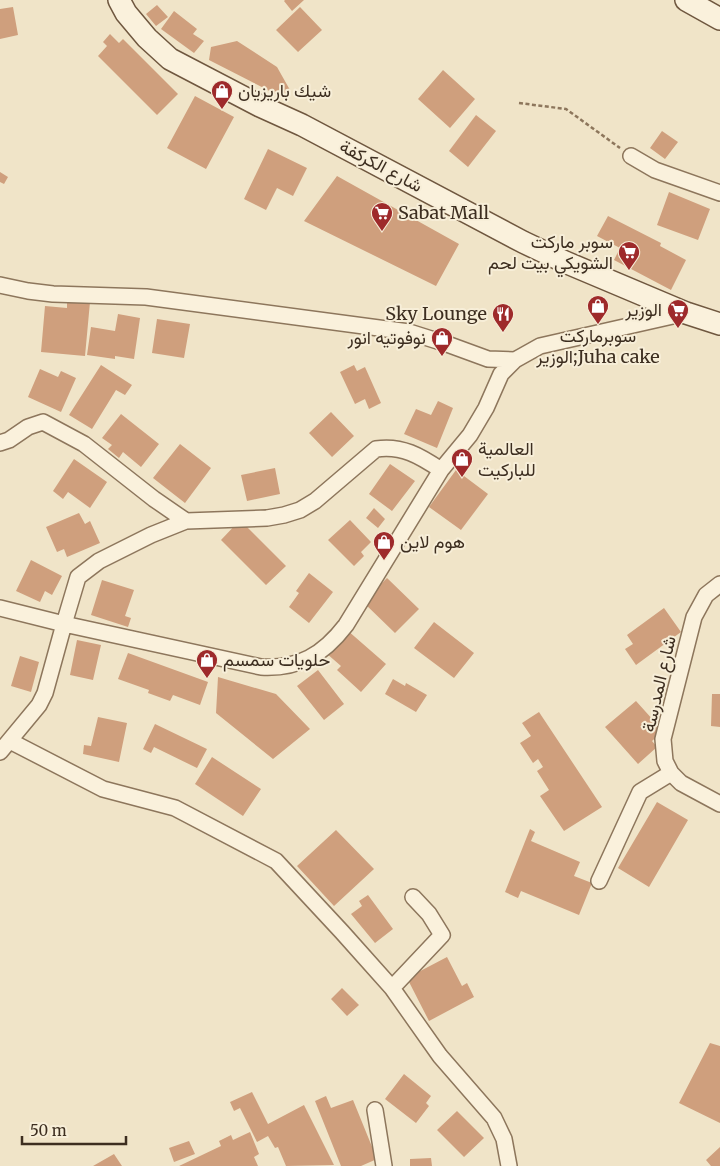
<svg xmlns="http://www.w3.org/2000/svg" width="720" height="1166" viewBox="0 0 720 1166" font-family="Merriweather,Vazirmatn,serif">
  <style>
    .building { fill: #cf9f7d }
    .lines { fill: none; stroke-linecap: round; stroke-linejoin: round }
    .street-casing { stroke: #8d765c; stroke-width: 18 }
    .secondary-casing { stroke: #6f573f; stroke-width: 24 }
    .path { stroke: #8d765c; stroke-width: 2.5; stroke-dasharray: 4 2.5; stroke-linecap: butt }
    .street { stroke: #faf1dc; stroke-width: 15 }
    .secondary { stroke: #faf1dc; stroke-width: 21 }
    .labels { text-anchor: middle; stroke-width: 4; stroke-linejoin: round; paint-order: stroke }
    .poi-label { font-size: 18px; fill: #3d2e20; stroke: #f7eed8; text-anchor: start }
    .street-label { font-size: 18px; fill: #3d2e20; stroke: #f7eed8 }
  </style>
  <rect width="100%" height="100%" fill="#f0e4c8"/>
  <path class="building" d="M285,0H304L292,11L284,1Z
    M157,5L168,17L156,26L146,14Z
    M13,7L18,35L0,39V9Z
    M300,7L322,30L298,52L276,30Z
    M174,11L197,29L193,34L204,41L194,53L161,29Z
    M110,34L119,43L123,39L178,94L157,115L98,56L107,46L103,42Z
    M237,41L277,67L290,90L285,99L209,60L211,47Z
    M443,70L475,99L450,128L418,99Z
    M195,96L234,117L206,169L167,148Z
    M476,115L496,131L468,167L449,151Z
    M662,131L678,142L665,159L650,148Z
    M268,149L307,168L293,196L277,188L266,210L244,199Z
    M0,172L8,177L4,184L0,182Z
    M337,176L459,244L436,286L304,221Z
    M669,192L710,209L698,240L657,225Z
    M608,216L661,243L660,246L686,260L671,290L614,260L620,248L597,236Z
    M67,300L90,302L85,356L41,352L45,306L67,308Z
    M118,314L140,318L134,359L115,356V359L87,355L91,327L115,331Z
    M157,319L190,324L184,358L152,353Z
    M101,365L132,385L125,395L116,390L92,429L69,415Z
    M354,365L357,371L365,367L381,403L369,409L365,399L355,404L340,372Z
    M40,369L58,377L61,371L76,378L61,412L28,397Z
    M438,401L453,408L437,448L404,434L416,409L431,415Z
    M331,412L354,436L332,457L309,433Z
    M121,414L159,444L141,467L123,452L119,458L108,449L112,445L102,438Z
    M180,444L211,468L185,503L153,478Z
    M74,459L107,482L90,508L68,492L63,499L53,491Z
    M390,464L415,481L392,511L369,494Z
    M275,468L280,494L247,501L241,475Z
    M456,470L488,494L461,530L429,507Z
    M374,508L385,519L378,528L366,518Z
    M79,513L85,524L90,521L100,543L67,557L64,549L57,552L46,527Z
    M240,520L286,566L266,585L221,540Z
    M350,520L371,542L361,552L364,556L354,566L328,540Z
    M31,560L62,576L52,595L45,591L40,602L16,591Z
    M309,573L333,592L309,623L289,607L299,593L296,591Z
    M387,578L419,609L395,633L363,602Z
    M102,580L134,590L125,616L131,618L128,627L91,615Z
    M664,608L681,632L636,665L625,649L633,644L627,635Z
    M434,622L474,653L454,678L414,648Z
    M347,630L386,664L361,692L337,670L341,666L326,653Z
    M77,640L101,645L93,680L70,675Z
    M128,653L208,682L200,705L173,695L170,701L148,693L149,690L118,679Z
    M20,656L39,662L31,692L11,686Z
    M318,670L344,704L324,720L297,686Z
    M218,677L276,694L310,729L273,759L216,713Z
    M393,679L405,686L406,683L427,695L416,712L385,694Z
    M712,694H720V727L711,726Z
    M636,701L663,731L652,741L657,747L638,764L605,727Z
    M539,712L602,807L564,831L540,796L549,790L537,771L543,767L538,759L533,763L520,743L531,736L522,723Z
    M98,717L127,723L119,762L83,754L84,745L91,746Z
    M155,724L207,749L197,768L154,747L151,753L143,749Z
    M212,757L261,789L243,816L195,784Z
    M657,802L688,820L649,887L618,868Z
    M530,829L535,832L531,841L580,862L574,876L592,883L579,915L521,891L518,898L505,892Z
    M336,830L374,869L334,906L297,866Z
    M368,895L393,929L375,943L351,914L362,906L359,901Z
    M447,957L462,986L467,983L474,997L429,1021L407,978Z
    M342,988L359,1005L347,1016L331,999Z
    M710,1043L720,1046V1123L679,1103Z
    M404,1074L431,1096L426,1103L429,1106L416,1123L385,1099Z
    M252,1092L268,1124L304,1105L334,1165L286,1166L278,1147L275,1148L268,1136L257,1142L240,1108L234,1111L230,1102Z
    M326,1096L331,1108L353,1100L377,1159L361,1166H341L315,1101Z
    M457,1111L484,1138L464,1157L437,1130Z
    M250,1132L259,1154L254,1157L258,1166H179L221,1146L219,1141L231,1135L233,1140Z
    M189,1141L195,1154L174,1162L169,1148Z
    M720,1147V1166H711L706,1160Z
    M114,1154L122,1166H93Z
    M431,1158L432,1166H410V1159Z"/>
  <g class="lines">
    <g class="street-casing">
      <path id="street" d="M631,156L655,170L720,193
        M0,285L28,291L53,294L146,297L409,332L447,344L488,359L515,360
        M0,443L9,440L28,427L43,422L84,444L154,499L186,521
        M720,584L706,595L694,617L663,739L665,761L671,773L681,783L720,804
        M0,608L64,624L78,577L99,561L151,535L186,521L267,518L284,515L300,510L315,501L376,449C402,445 420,456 441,470
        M10,741L103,789L175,808L276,861L342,932L392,988L440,1056L494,1118L504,1139L509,1166
        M0,752L39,705L45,693L64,624L261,667C299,669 323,655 346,625L441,470L470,435L486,408L501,374L515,360L540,346L686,313
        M599,881L640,792L671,773
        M392,988L442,935L429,914L413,897
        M375,1110L384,1166"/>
    </g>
    <g class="secondary-casing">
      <path id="secondary" d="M119,0L126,13L147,38L170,59L260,106L302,125L523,242L565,262L686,313L720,324
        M686,0L720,19"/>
    </g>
    <path class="path" d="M519,103L566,109L620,148"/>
    <use href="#street" class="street"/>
    <use href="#secondary" class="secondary"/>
  </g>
  <defs>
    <g id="shop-pin" transform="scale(1.125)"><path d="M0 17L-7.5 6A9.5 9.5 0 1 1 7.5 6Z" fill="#9e2a2b" stroke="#f7eed8"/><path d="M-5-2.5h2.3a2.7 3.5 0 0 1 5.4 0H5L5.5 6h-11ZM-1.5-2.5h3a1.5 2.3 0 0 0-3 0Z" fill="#fff"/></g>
    <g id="supermarket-pin" transform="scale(1.125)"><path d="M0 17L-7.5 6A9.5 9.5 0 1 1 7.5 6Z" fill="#9e2a2b" stroke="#f7eed8"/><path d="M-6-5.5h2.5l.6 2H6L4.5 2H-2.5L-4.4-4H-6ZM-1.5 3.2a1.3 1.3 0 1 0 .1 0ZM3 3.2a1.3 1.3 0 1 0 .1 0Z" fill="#fff"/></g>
    <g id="restaurant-pin" transform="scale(1.125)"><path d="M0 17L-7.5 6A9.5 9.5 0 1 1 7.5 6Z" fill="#9e2a2b" stroke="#f7eed8"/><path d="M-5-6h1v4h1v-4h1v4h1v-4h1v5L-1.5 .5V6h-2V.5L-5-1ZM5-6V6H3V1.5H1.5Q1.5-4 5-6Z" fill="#fff"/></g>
  </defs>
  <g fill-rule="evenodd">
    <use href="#shop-pin" x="222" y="91"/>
    <use href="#supermarket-pin" x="382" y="213"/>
    <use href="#supermarket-pin" x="629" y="252"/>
    <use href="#shop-pin" x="598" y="306"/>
    <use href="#supermarket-pin" x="678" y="310"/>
    <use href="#restaurant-pin" x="503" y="314"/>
    <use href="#shop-pin" x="442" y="338"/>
    <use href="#shop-pin" x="462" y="459"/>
    <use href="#shop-pin" x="384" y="542"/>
    <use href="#shop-pin" x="207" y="660"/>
  </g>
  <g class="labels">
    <g class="poi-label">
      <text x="238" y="97">شيك باريزيان</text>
      <text x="398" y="219">Sabat Mall</text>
      <text x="613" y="248" text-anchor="end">سوبر ماركت<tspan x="613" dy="21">الشويكي بيت لحم</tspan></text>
      <text x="662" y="316" text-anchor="end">الوزير</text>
      <text x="487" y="320" text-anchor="end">Sky Lounge</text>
      <text x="598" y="342" text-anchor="middle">سوبرماركت<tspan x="598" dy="21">الوزير;Juha cake</tspan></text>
      <text x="426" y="344" text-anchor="end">نوفوتيه انور</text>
      <text x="478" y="455">العالمية<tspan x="478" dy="21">للباركيت</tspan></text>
      <text x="400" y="548">هوم لاين</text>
      <text x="223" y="666">حلويات سمسم</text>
    </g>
    <g class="street-label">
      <text transform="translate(381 166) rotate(28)" y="6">شارع الكركفة</text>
      <text transform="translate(659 684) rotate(-77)" y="6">شارع المدرسة</text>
    </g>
  </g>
  <path d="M22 1136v8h104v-8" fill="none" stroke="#3d2e20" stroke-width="2.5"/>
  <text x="30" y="1136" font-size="15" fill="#3d2e20" stroke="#f7eed8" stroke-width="4" paint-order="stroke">50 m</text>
</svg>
